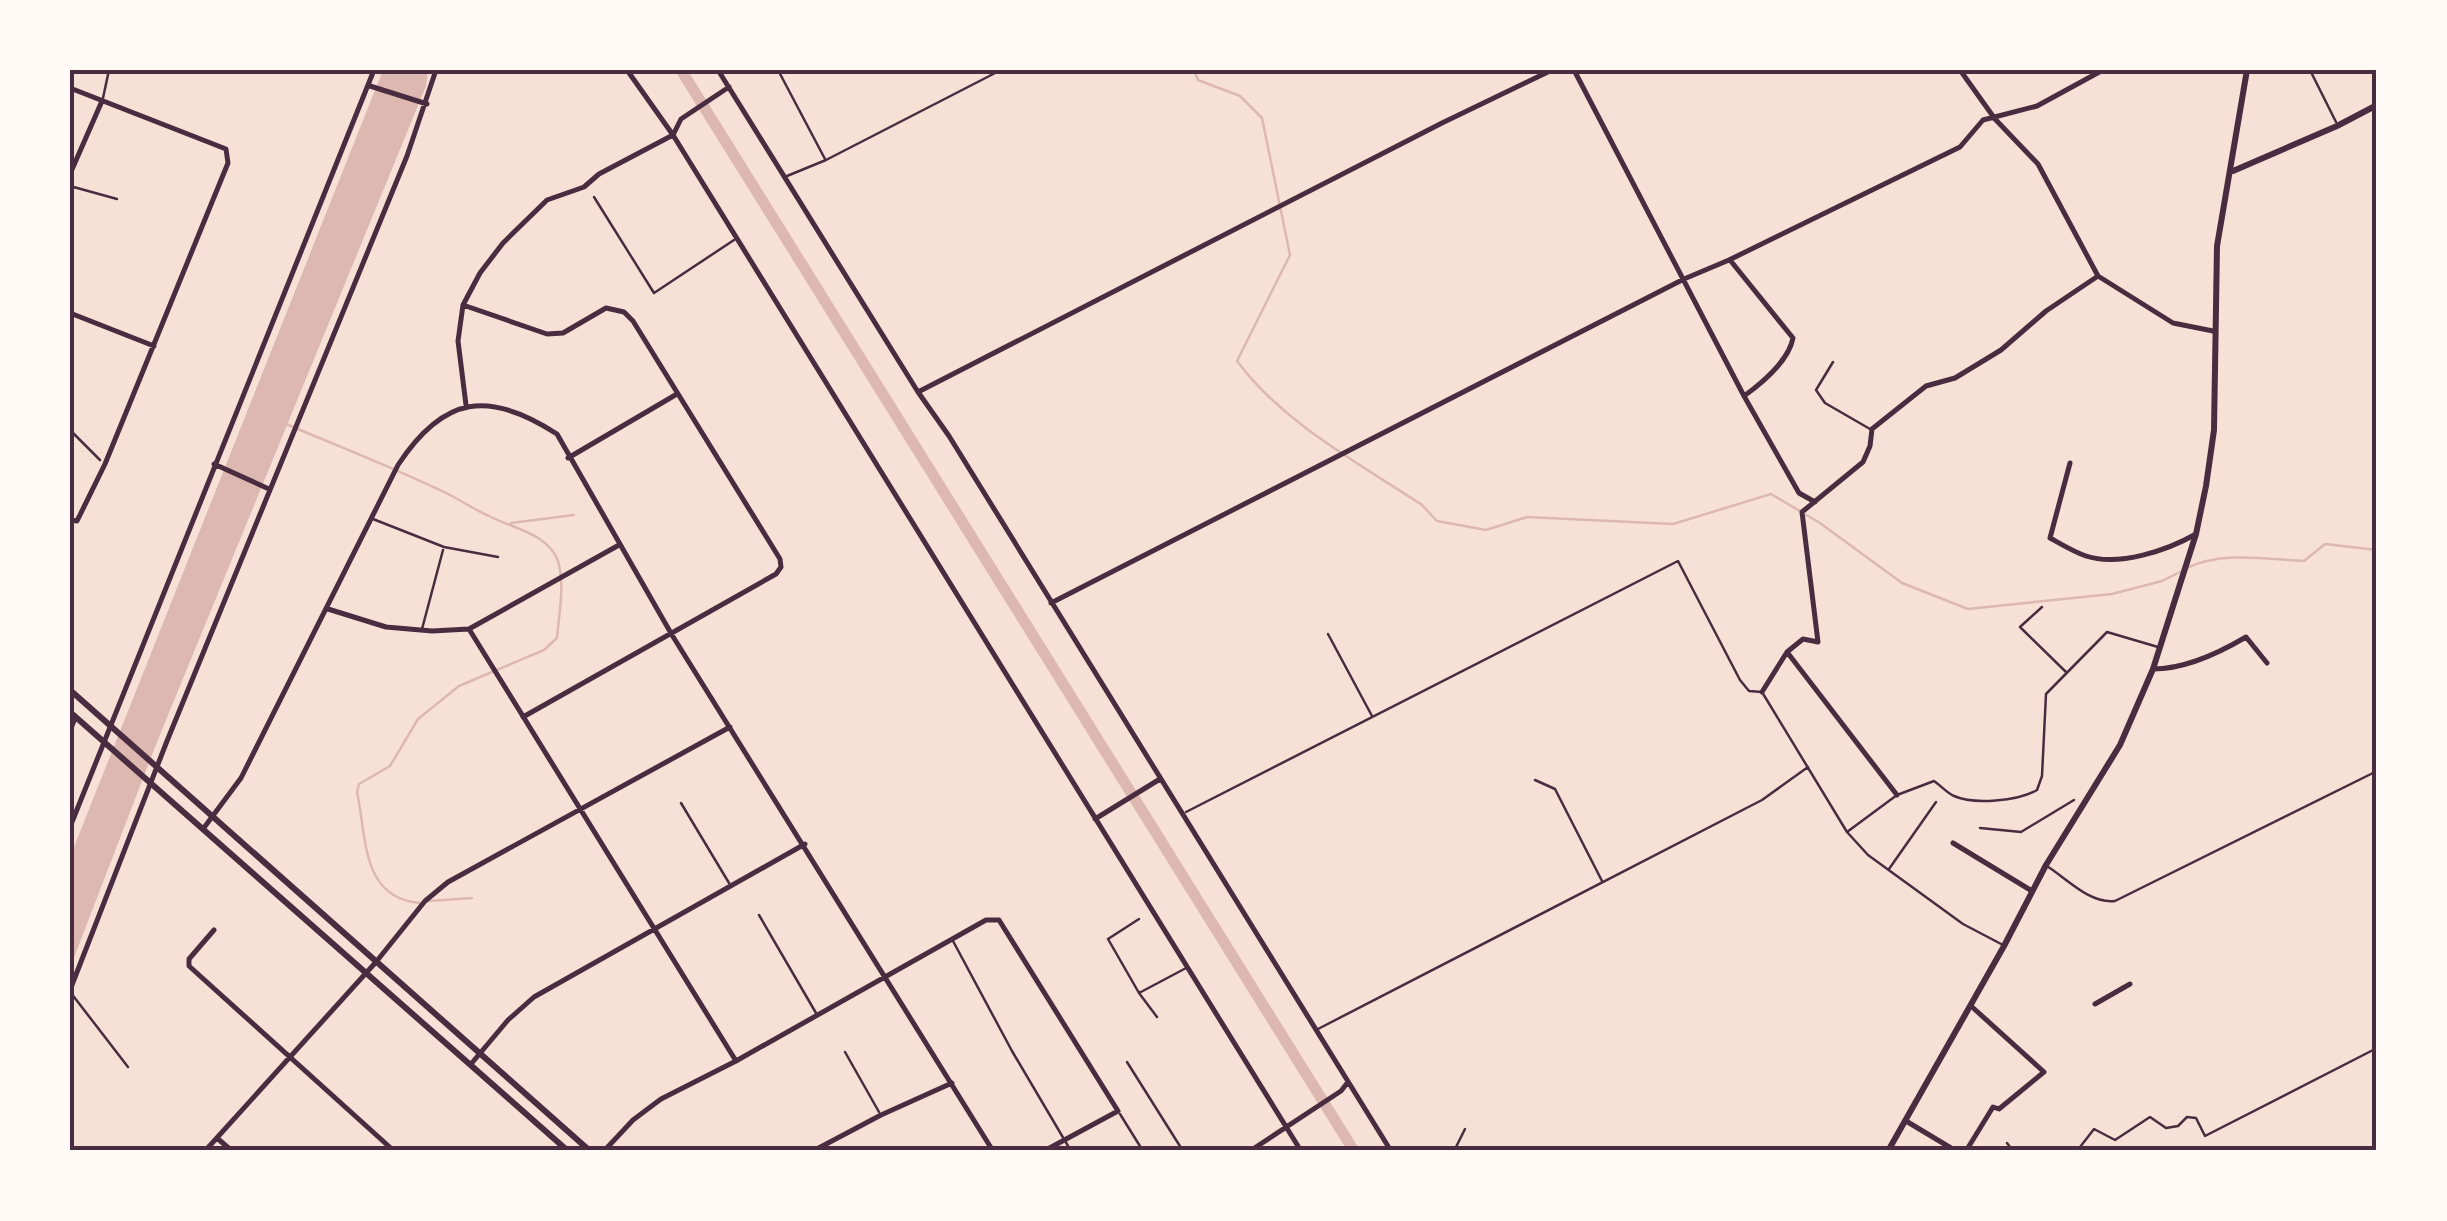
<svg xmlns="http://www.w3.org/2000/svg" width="2447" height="1221" viewBox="0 0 2447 1221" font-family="'Source Sans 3',sans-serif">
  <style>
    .water { fill: #dcb8b0 }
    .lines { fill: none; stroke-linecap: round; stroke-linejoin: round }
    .stream { stroke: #dcb8b0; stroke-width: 2.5 }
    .canal { stroke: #dcb8b0; stroke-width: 11 }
    .path { stroke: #4a2c40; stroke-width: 2.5 }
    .service { stroke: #4a2c40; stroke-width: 2.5 }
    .minor { stroke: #4a2c40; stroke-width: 5 }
    .tertiary { stroke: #4a2c40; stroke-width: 6 }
    .neatline { fill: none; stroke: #4a2c40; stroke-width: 4 }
  </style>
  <rect width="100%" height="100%" fill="#f7e1d7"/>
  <path class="water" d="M383,70H428L426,86L157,742L70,968V857Z"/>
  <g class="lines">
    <path class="stream" d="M1194,70L1198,80L1240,96L1262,118L1290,255L1237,361C1284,424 1357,462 1422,505L1437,521L1486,530L1527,517L1673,524L1771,494L1820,523L1902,583L1968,609L2112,594L2162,581L2180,572
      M286,424C340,447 395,468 448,494C462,501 475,510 489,516C511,528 548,533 558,561C565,584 559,614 557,638L544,650L459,686L418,719L390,766L359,784L357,792C367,838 361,899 421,903
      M511,523L574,515
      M2187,568C2222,551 2266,559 2304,561L2325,544L2377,550
      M429,901L472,898"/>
    <path class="canal" d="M681,70L1354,1151"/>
    <path class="path" d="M70,430L100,460"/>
    <path class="service" d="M778,70L825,159
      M2310,70L2336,122
      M103,98L109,70
      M787,176L826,160L1001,70
      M70,186L117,199
      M594,197L654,293L734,240
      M1833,362L1816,390L1825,403L1870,429
      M373,519L444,547L498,557
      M2042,607L2020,627L2066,672
      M422,629L443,550
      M1328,634L1372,716
      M70,734L76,719
      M1535,780L1555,789L1602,881
      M681,803L729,883
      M1186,812L1678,561L1740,680L1749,691L1762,692L1847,832L1868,855L1963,924L2003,945
      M1980,828L2021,832L2074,800
      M1847,832L1897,795L1934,781C1940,785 1947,793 1954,796C1974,805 2018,801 2037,790L2042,776L2046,694L2107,632L2158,647
      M2047,866C2067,879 2090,904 2115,901L2377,771
      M1889,869L1936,802
      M759,915L816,1013
      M1139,919L1108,939L1139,993L1157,1017
      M953,941L1012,1051L1071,1151
      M71,993L128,1067
      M1139,993L1188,967
      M1318,1029L1762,800L1808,767
      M845,1052L879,1112
      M1127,1062L1183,1151
      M1120,1114L1143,1151
      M2007,1143L2013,1151
      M1454,1151L1465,1129
      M2077,1151L2094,1129L2115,1140L2150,1117L2166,1128L2178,1126L2187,1117L2196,1118L2205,1136L2377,1048"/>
    <path class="minor" d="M627,70L673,135L1301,1151
      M718,70L918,392L949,436L1391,1151
      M1574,70L1744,396L1799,493L1815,502
      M1960,70L1995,119L2038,164L2098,276L2173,323L2213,331
      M370,86L427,104
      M70,88L226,149L228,163L105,464L77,521L70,520
      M70,174L102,101
      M1730,260L1793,338C1789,360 1762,383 1744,396
      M463,305L547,334L563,333L606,308L624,312L633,321L780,559L781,567L776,574L523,717
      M70,313L154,346
      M918,392L1442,123L1552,70
      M466,405L458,341L463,305L480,273L503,243L547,200L584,187L599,174L673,135L681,119L729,87
      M568,458L677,394
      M2070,463L2050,538C2061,544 2074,552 2086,556C2119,567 2168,550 2196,534
      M214,464L269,489
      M1051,603L1684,279L1729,260L1960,147L1983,120L2037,106L2103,70
      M328,609L386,627L432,631L469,629L619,545
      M469,629L736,1061
      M1787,652L1897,795
      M2153,669C2185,669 2219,653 2246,637L2267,663
      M1762,692L1787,652L1803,639L1818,642L1802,512L1863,462L1870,446L1872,429L1926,386L1955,378L2001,350L2046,311L2098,276
      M1095,819L1160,779
      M70,827L374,70
      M203,829L241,778L398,465C444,395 489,390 557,434L672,635L993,1151
      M1953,843L2032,891
      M214,930L189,959V966L394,1151
      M70,990L167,741L407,156L436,70
      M2095,1004L2130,984
      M471,1064L508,1020L534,997L805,844
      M1906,1121L1956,1151
      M217,1138L232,1151
      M205,1151L376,962L425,901L448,882L730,727
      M604,1151L633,1120L661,1099L736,1061L986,920H999L1118,1111L1044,1151
      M813,1151L881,1115L952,1083
      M1250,1151L1341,1091L1348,1082
      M1966,1151L1993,1107L1999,1109L2044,1072L1971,1006"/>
    <path class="tertiary" d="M2233,171L2337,126L2377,105
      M70,690L590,1151
      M70,712L568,1151
      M1888,1151L2004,946L2046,865L2120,745L2153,669L2196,534L2206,486L2214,430L2217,246L2247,70"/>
  </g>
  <rect width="2447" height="1221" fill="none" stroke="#fffaf5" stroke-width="145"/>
  <rect x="72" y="72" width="2302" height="1076" class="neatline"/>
</svg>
